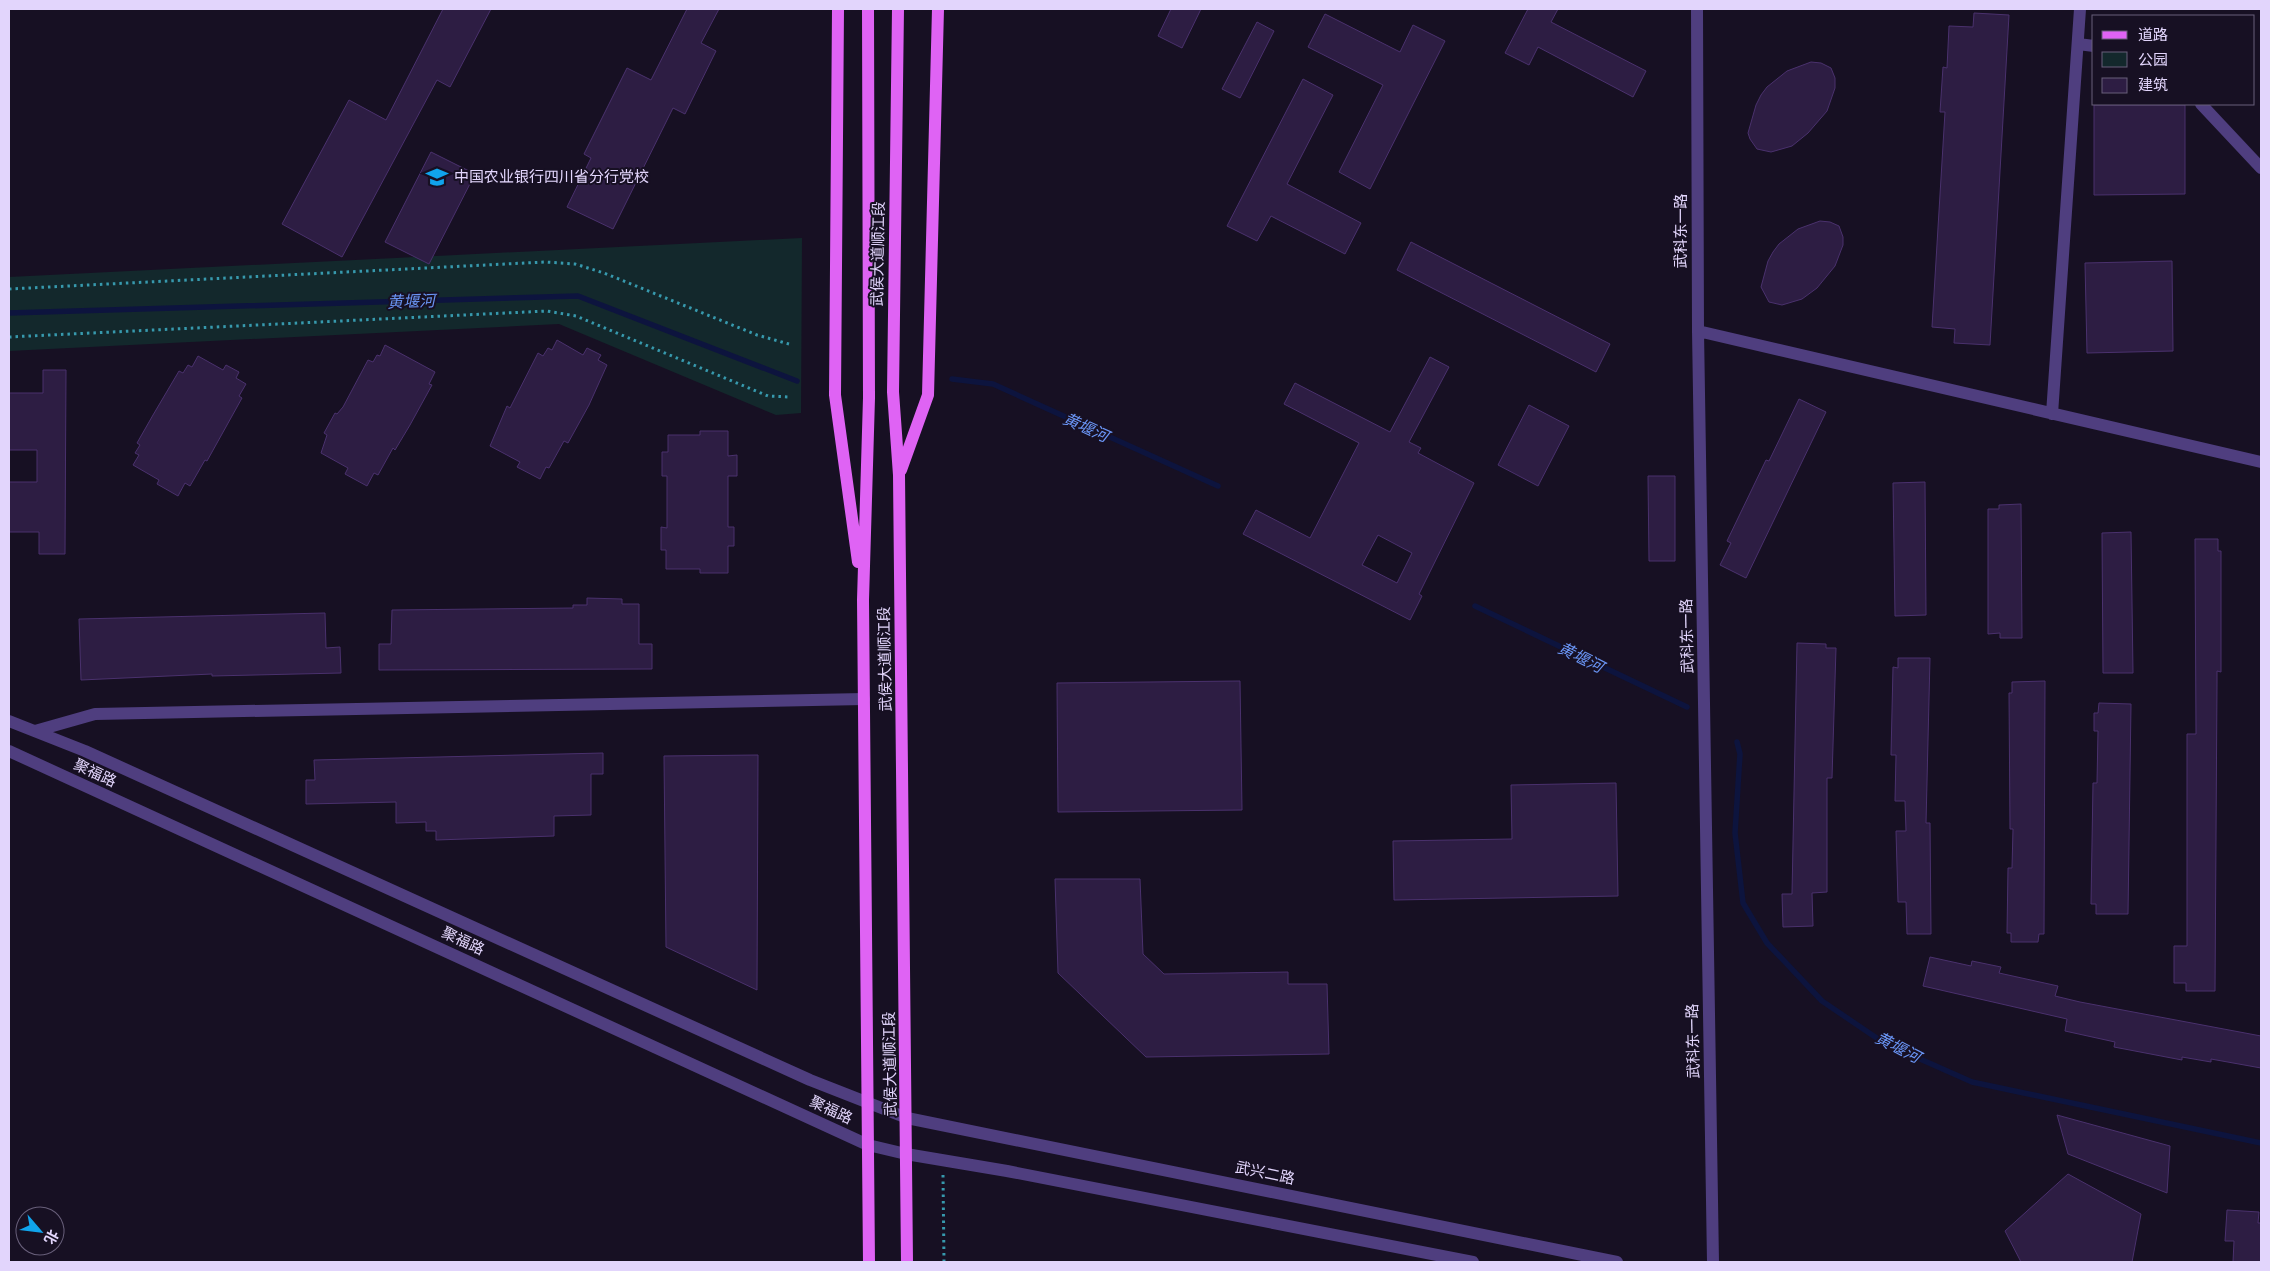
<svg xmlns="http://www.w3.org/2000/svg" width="2270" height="1271" viewBox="0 0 2270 1271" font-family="Helvetica,'Noto Sans SC',sans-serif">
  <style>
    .green { fill: #13282c }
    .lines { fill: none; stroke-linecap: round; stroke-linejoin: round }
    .stream { stroke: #0d143e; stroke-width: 5.5 }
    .building { fill: #2d1d43; stroke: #4a316d; fill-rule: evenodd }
    .path { stroke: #3799ad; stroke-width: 3; stroke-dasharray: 2.5 4; stroke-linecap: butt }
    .minor { stroke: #4f3e7f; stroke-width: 12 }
    .major { stroke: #df63f4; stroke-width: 12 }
    .labels { text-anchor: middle; stroke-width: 4; stroke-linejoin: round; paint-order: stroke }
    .poi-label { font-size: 15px; fill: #e2d5fc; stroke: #171023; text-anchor: start }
    .street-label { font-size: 15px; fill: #e2d5fc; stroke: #171023 }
    .water-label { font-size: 16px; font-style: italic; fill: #6a95f5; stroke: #171023 }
  </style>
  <rect width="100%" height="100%" fill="#171023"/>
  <path class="green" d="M802,238L801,413L776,415L559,324L9,351V277Z"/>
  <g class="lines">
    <path class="stream" d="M9,313L578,296L797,381
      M952,379L993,384L1218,486
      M1475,606L1687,707
      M1737,742L1740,754L1735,833L1743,903L1767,943L1822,1001L1884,1043L1972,1082L2261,1143"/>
  </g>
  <path class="building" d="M443,9H491L450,87L437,80L342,257L282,224L349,100L386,120Z
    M687,9H719L701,43L716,51L685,114L673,108L613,229L567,207L591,158L584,154L627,68L651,80Z
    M1171,9H1201L1182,48L1158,36Z
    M1528,9H1558L1551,22L1646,71L1633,97L1538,47L1529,65L1505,53Z
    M1974,13L2009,15L1990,345L1954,343L1955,329L1932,327L1945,112H1940L1943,67L1947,68L1949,26L1973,27Z
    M1325,14L1400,52L1413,25L1445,41L1370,189L1339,172L1383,85L1308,47Z
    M1257,22L1274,31L1240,98L1222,89Z
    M1811,62L1821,63L1831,68L1835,78V88L1827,111L1808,133L1792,146L1771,152L1757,149L1750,139L1748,133L1756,105L1761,95L1767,87L1787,71Z
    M1303,79L1333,95L1287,184L1361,223L1345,254L1271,216L1257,241L1227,226Z
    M2094,105H2185V194L2094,195Z
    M431,152L475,174L429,264L385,242Z
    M1820,221L1830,222L1839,226L1843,237V245L1835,266L1817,288L1802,299L1782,305L1769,302L1761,287L1768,261L1773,252L1779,244L1798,229Z
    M1411,242L1610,344L1596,372L1397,270Z
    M2172,261L2173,351L2087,353L2085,263Z
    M557,340L583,355L587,348L601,355L598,360L607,365L589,405L568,443L564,441L549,468L546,467L540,479L517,467L520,462L490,446L507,406L510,408L538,353L543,356L548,348L552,350Z
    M385,345L435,372L429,384L432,385L410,425L395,450L393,448L378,475L374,473L367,486L345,474L348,468L321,453L327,435L324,433L335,413L337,414L343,407L368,360L373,362L377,355L380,356Z
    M198,356L223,370L226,365L239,372L236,378L246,384L239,396L242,398L207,461L205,460L190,486L185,483L178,496L157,484L159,480L133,465L139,455L135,453L140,445L137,443L153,415L179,371L183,373L188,365L192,367Z
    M1430,357L1449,367L1409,442L1421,448L1418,453L1474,483L1419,594L1422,596L1410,620L1243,534L1256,510L1310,538L1359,443L1284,404L1295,383L1390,432ZM1378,535L1412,553L1397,583L1362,565Z
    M43,370H66L65,554H39V532H9V482H37V450H9V393H43Z
    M1799,399L1826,412L1746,578L1720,565L1731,543L1727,541L1766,460L1769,461Z
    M1529,405L1569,426L1538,486L1498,465Z
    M700,431H728V456L737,455V476H728V527H734V546H728V573H700V569H666V550H661V527L667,528V476H662V452H668V435H700Z
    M1648,476H1675V561H1649Z
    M1925,482L1926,615L1895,616L1893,483Z
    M2021,504L2022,638H2000V633L1988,634V509H1999V505Z
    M2131,532L2133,673H2103L2102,533Z
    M2195,539H2218V551H2221V672L2217,671V682L2215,991H2186V983H2174V946H2187V734H2196Z
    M587,598L622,599V604H639V644H652V669L379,670V644H391L392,610L573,608V605H587Z
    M325,613L326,648L340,647L341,673L212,676V674L81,680L79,619Z
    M1797,643L1826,644V648H1836L1832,778H1827V892L1812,893L1813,926L1783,927L1782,894H1792Z
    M1898,658H1930L1926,823H1930L1931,934H1907L1906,902H1898L1896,831H1906L1905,801H1895L1896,755H1891L1893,667L1898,668Z
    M1240,681L1242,810L1058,812L1057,683Z
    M2045,681L2044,934H2039L2038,942H2011V933H2007L2008,868H2012L2013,829H2010L2009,693H2012V682Z
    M2099,703L2131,704L2128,914H2096V904H2091L2093,783H2097L2098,731H2094V713H2098Z
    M603,753V774H591V815L554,816V836L436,840V831H426V822L396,823V802L306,804V780H315L314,760Z
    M758,755L757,990L666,947L664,756Z
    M1616,783L1618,896L1394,900L1393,841L1512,839L1511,785Z
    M1055,879H1140L1143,954L1164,974L1288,972V984H1327L1329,1054L1146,1057L1058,973Z
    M1930,957L1971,966L1972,961L2001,967L1999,973L2058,986L2055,996L2080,1002L2261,1036V1068L2211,1059V1062L2182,1057V1060L2114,1047L2115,1042L2065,1031L2067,1019L1923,986Z
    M2057,1115L2170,1146L2167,1193L2068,1154Z
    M2068,1174L2141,1214L2132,1262H2021L2005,1231Z
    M2227,1210L2259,1212L2258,1223H2261V1262H2233L2234,1241H2225Z"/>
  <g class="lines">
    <path class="path" d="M9,289L545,262L575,264L604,273L757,335L789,344
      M9,337L547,311L576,316L768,396L790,397
      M943,1175L944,1262"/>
    <path class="minor" d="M1697,9L1698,331L1713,1262
      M2078,44L2094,46
      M2201,104L2261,168
      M1698,331L2261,462
      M2052,414L2080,9
      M9,721L85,751L810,1080L907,1118L1617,1262
      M35,731L95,714L864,699
      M9,751L868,1145L906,1154L1007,1171L1473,1262"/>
    <path class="major" d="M838,9L835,395L858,562
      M868,9L869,398L863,600L869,1262
      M898,9L893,392L899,475L907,1262
      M901,470L928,395L938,9"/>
  </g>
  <defs>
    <g id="school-bare" transform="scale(1.725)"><path d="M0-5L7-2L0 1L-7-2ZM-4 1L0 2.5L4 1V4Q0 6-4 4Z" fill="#10a4ec" stroke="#171023" stroke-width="2.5" paint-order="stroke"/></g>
  </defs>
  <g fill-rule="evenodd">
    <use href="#school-bare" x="437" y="177"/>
  </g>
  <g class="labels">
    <g class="poi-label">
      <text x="454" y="182">中国农业银行四川省分行党校</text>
    </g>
    <g class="street-label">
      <text transform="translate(1681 231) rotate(-90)" y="5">武科东一路</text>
      <text transform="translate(878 254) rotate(-89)" y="5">武侯大道顺江段</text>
      <text transform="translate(1687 636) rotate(-91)" y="5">武科东一路</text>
      <text transform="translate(885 659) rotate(-91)" y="5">武侯大道顺江段</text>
      <text transform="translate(95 773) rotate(25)" y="5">聚福路</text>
      <text transform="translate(463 941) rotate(25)" y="5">聚福路</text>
      <text transform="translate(1693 1041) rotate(-91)" y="5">武科东一路</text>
      <text transform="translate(890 1064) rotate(-91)" y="5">武侯大道顺江段</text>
      <text transform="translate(831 1110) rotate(25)" y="5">聚福路</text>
      <text transform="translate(1265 1173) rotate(12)" y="5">武兴二路</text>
    </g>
    <g class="water-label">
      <text transform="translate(411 301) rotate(-2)" y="6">黄堰河</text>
      <text transform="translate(1086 427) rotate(24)" y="6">黄堰河</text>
      <text transform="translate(1581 657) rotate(26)" y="6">黄堰河</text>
      <text transform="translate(1898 1047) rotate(27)" y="6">黄堰河</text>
    </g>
  </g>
  <rect width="2270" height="1271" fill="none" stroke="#e2d5fc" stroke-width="20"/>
  <rect x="2092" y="15" width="162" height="90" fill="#171023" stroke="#685f7a"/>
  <rect x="2102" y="31" width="25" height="8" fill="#df63f4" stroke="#685f7a"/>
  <text x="2138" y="40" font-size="15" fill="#e2d5fc">道路</text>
  <rect x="2102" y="52" width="25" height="15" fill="#13282c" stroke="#685f7a"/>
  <text x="2138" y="65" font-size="15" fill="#e2d5fc">公园</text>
  <rect x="2102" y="78" width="25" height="15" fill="#2d1d43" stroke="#685f7a"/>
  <text x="2138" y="90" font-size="15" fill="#e2d5fc">建筑</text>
  <g transform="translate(40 1231) rotate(118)"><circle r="24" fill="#171023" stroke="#685f7a"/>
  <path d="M0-4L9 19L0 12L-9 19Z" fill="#10a4ec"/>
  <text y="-8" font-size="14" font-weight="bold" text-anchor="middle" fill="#e2d5fc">北</text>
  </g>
</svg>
